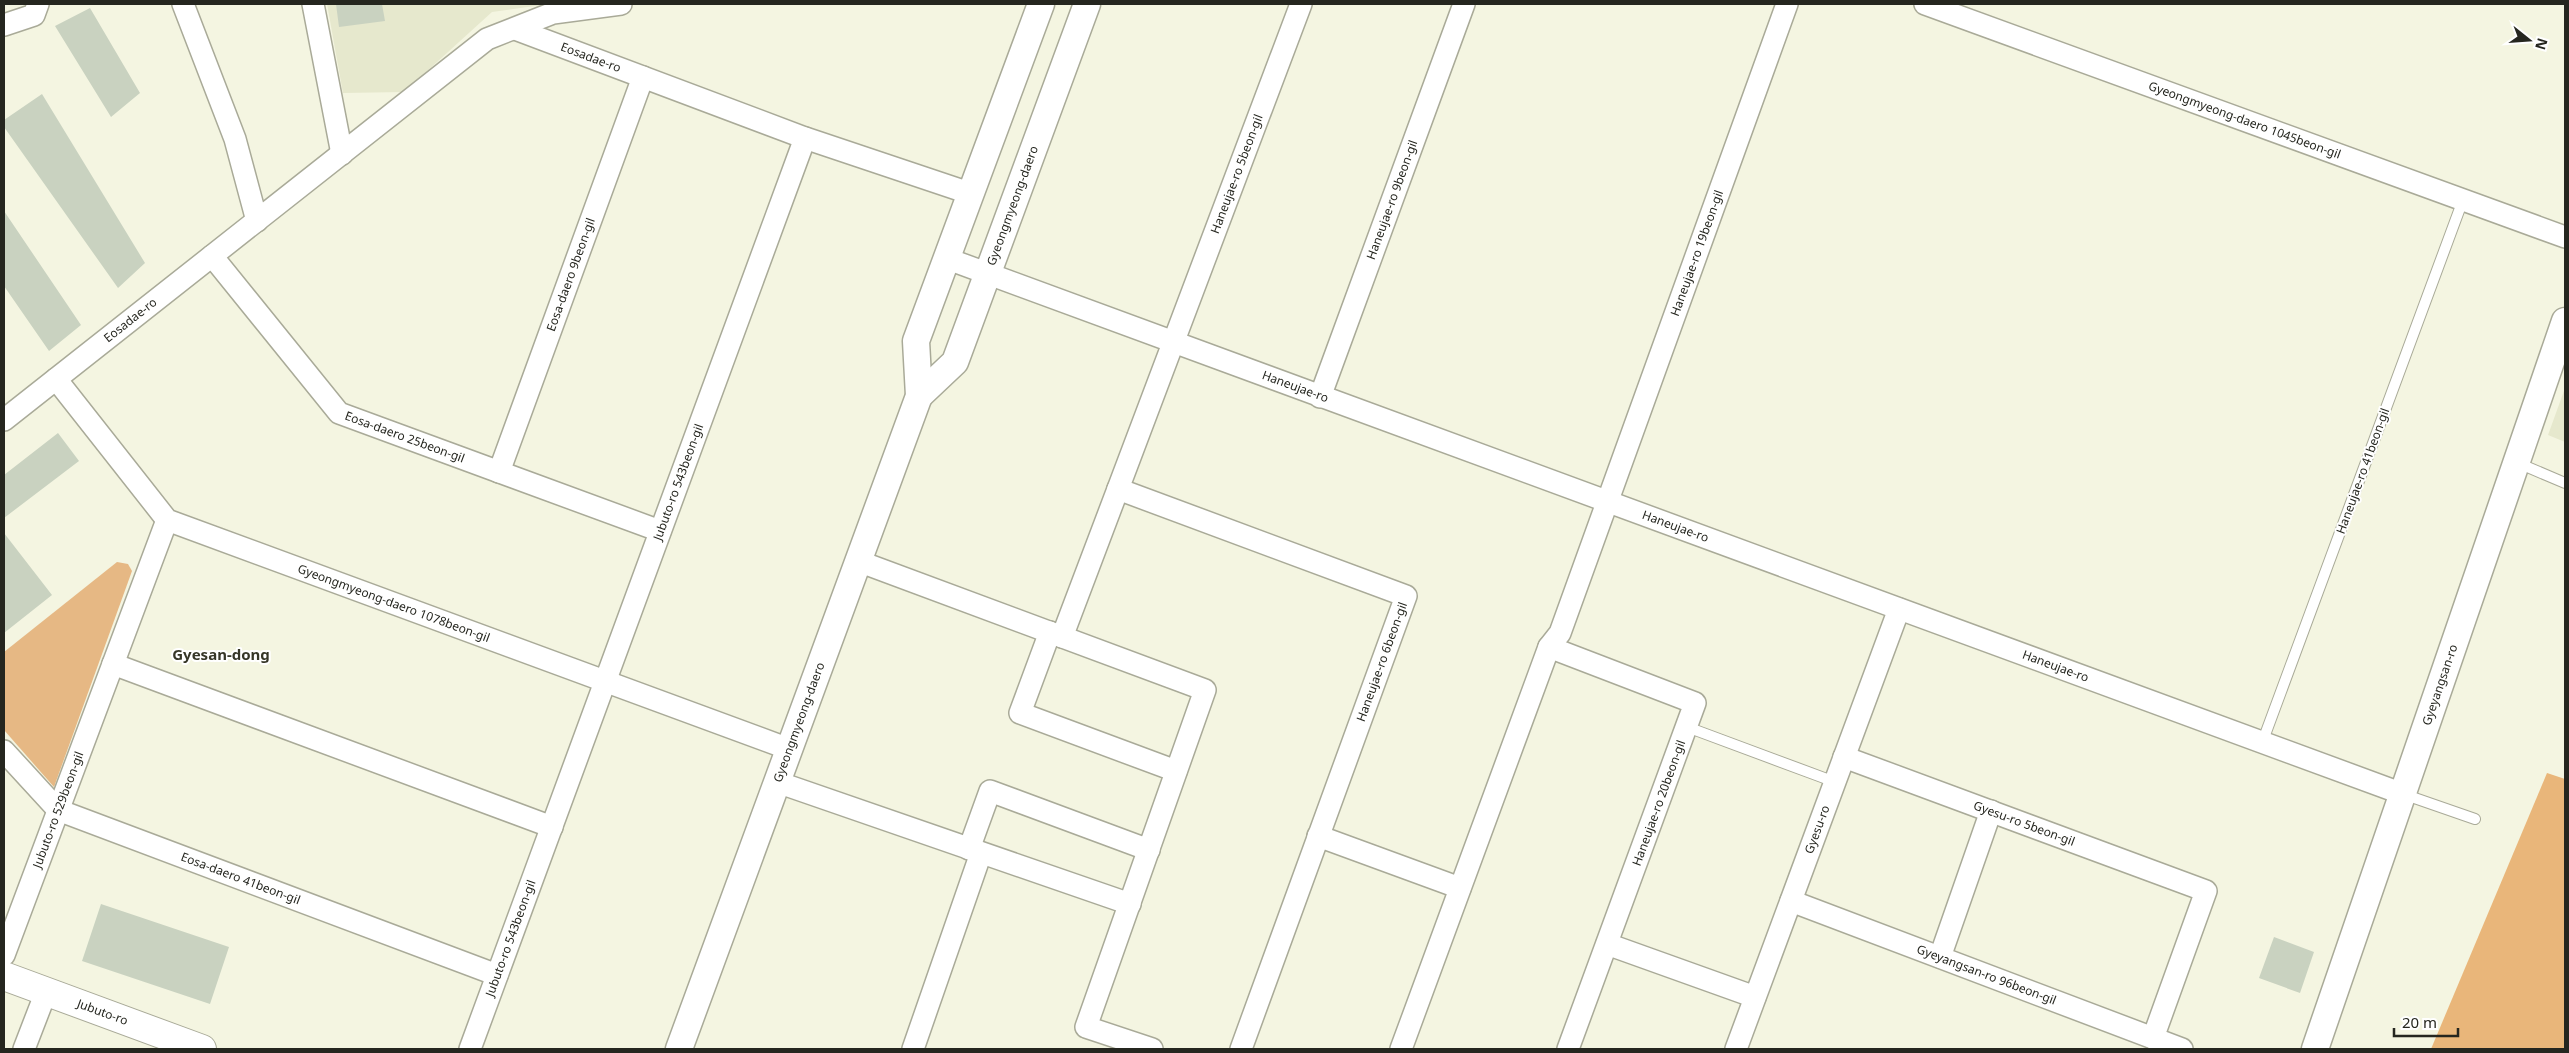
<svg xmlns="http://www.w3.org/2000/svg" width="2569" height="1053" viewBox="0 0 2569 1053" font-family="'Noto Sans',sans-serif">
  <style>
    .built { fill: #e6e8cd }
    .green { fill: #e6b884 }
    .forest { fill: #e9b67a }
    .building { fill: #c9d2c0 }
    .lines { fill: none; stroke-linecap: round; stroke-linejoin: round }
    .service-casing { stroke: #a9aa98; stroke-width: 12 }
    .minor-casing { stroke: #a9aa98; stroke-width: 24 }
    .tertiary-casing { stroke: #a9aa98; stroke-width: 29 }
    .secondary-casing { stroke: #a9aa98; stroke-width: 30 }
    .service { stroke: #fff; stroke-width: 10 }
    .minor { stroke: #fff; stroke-width: 21 }
    .tertiary { stroke: #fff; stroke-width: 26 }
    .secondary { stroke: #fff; stroke-width: 28 }
    .labels { text-anchor: middle; stroke-width: 4; stroke-linejoin: round; paint-order: stroke }
    .street-label { font-size: 12px; fill: #25261f; stroke: #fff }
    .quarter-label { font-size: 15px; font-weight: bold; fill: #363627; stroke: #fff }
  </style>
  <rect width="100%" height="100%" fill="#f4f5e1"/>
  <path class="built" d="M327,4H549L492,12L404,92L343,93Z
    M2565,388V442L2548,435Z"/>
  <path class="green" d="M117,562L128,564L132,571L54,787L4,730V652Z"/>
  <path class="forest" d="M2547,773L2565,779V1049H2431Z"/>
  <path class="building" d="M336,4H382L385,21L339,27Z
    M90,8L140,93L111,117L55,26Z
    M42,94L145,263L118,288L4,127V120Z
    M4,211L81,325L49,351L4,286Z
    M58,433L79,461L4,518V475Z
    M4,533L52,595L4,633Z
    M101,904L229,947L210,1004L82,961Z
    M2274,937L2314,952L2300,993L2259,978Z"/>
  <g class="lines">
    <g class="service-casing">
      <path id="service" d="M2518,463L2565,483
        M1687,727L1835,782
        M2262,743L2463,200
        M2403,794L2475,819"/>
    </g>
    <g class="minor-casing">
      <g id="minor">
        <path d="M183,4L235,139L257,221"/>
        <path d="M313,4L342,154"/>
        <path id="s1" d="M1925,4L2565,237"/>
        <path d="M4,25L34,15L38,4"/>
        <path id="s2" d="M515,29L805,138L972,194"/>
        <path id="s3" d="M212,256L339,413L660,531"/>
        <path id="s4" d="M948,259L2403,794"/>
        <path id="s5" d="M56,379L167,520L789,749"/>
        <path id="s6" d="M1320,397L1464,4"/>
        <path id="s7" d="M4,420L487,39L553,13L621,4"/>
        <path id="s8" d="M499,472L643,77"/>
        <path d="M858,561L1205,690L1086,1027L1152,1049"/>
        <path d="M1050,632L1020,713L1176,771"/>
        <path d="M1062,637L1118,489"/>
        <path d="M1549,647L1695,703L1568,1049"/>
        <path d="M113,664L552,827"/>
        <path id="s9" d="M4,751L58,810L497,975"/>
        <path id="s10" d="M1844,757L2206,891L2153,1038"/>
        <path d="M777,782L1130,904"/>
        <path d="M1318,836L1460,888"/>
        <path d="M969,849L990,791L1149,850"/>
        <path id="s11" d="M1791,901L2182,1049"/>
        <path d="M1607,944L1755,997"/>
        <path id="s12" d="M4,955L167,520"/>
        <path d="M1940,957L1991,811"/>
        <path d="M24,1049L46,992"/>
        <path id="s13" d="M470,1049L805,138"/>
        <path d="M913,1049L981,853"/>
        <path id="s14" d="M1241,1049L1406,596L1118,489L1301,4"/>
        <path id="s15" d="M1401,1049L1549,647L1560,633L1787,4"/>
        <path id="s16" d="M1736,1049L1899,609"/>
      </g>
    </g>
    <g class="tertiary-casing">
      <g id="tertiary">
        <path id="s17" d="M919,396L955,362L1087,4"/>
        <path id="s18" d="M679,1049L919,396L916,341L1041,4"/>
        <path id="s19" d="M2315,1049L2565,321"/>
      </g>
    </g>
    <g class="secondary-casing">
      <g id="secondary">
        <path id="s20" d="M4,976L202,1049"/>
      </g>
    </g>
    <use href="#service" class="service"/>
    <use href="#minor" class="minor"/>
    <use href="#tertiary" class="tertiary"/>
    <use href="#secondary" class="secondary"/>
  </g>
  <g class="labels">
    <g class="street-label">
      <text dy="4" stroke="none"><textPath href="#s2" startOffset="81">Eosadae-ro</textPath></text>
      <text dy="4" stroke="none"><textPath href="#s1" startOffset="340">Gyeongmyeong-daero 1045beon-gil</textPath></text>
      <text dy="4" stroke="none"><textPath href="#s14" startOffset="1126">Haneujae-ro 5beon-gil</textPath></text>
      <text dy="4" stroke="none"><textPath href="#s6" startOffset="210">Haneujae-ro 9beon-gil</textPath></text>
      <text dy="4" stroke="none"><textPath href="#s17" startOffset="216">Gyeongmyeong-daero</textPath></text>
      <text dy="4" stroke="none"><textPath href="#s15" startOffset="850">Haneujae-ro 19beon-gil</textPath></text>
      <text dy="4" stroke="none"><textPath href="#s8" startOffset="210">Eosa-daero 9beon-gil</textPath></text>
      <text dy="4" stroke="none"><textPath href="#s7" startOffset="161">Eosadae-ro</textPath></text>
      <text dy="4" stroke="none"><textPath href="#s4" startOffset="370">Haneujae-ro</textPath></text>
      <text dy="4" stroke="none"><textPath href="#s3" startOffset="272">Eosa-daero 25beon-gil</textPath></text>
      <text transform="translate(2363 471) rotate(-70)" y="4">Haneujae-ro 41beon-gil</text>
      <text dy="4" stroke="none"><textPath href="#s13" startOffset="604">Jubuto-ro 543beon-gil</textPath></text>
      <text dy="4" stroke="none"><textPath href="#s4" startOffset="775">Haneujae-ro</textPath></text>
      <text dy="4" stroke="none"><textPath href="#s5" startOffset="421">Gyeongmyeong-daero 1078beon-gil</textPath></text>
      <text dy="4" stroke="none"><textPath href="#s14" startOffset="412">Haneujae-ro 6beon-gil</textPath></text>
      <text dy="4" stroke="none"><textPath href="#s4" startOffset="1180">Haneujae-ro</textPath></text>
      <text dy="4" stroke="none"><textPath href="#s19" startOffset="385">Gyeyangsan-ro</textPath></text>
      <text dy="4" stroke="none"><textPath href="#s18" startOffset="348">Gyeongmyeong-daero</textPath></text>
      <text transform="translate(1659 803) rotate(-70)" y="4">Haneujae-ro 20beon-gil</text>
      <text dy="4" stroke="none"><textPath href="#s12" startOffset="155">Jubuto-ro 529beon-gil</textPath></text>
      <text dy="4" stroke="none"><textPath href="#s10" startOffset="192">Gyesu-ro 5beon-gil</textPath></text>
      <text dy="4" stroke="none"><textPath href="#s16" startOffset="234">Gyesu-ro</textPath></text>
      <text dy="4" stroke="none"><textPath href="#s9" startOffset="275">Eosa-daero 41beon-gil</textPath></text>
      <text dy="4" stroke="none"><textPath href="#s13" startOffset="118">Jubuto-ro 543beon-gil</textPath></text>
      <text dy="4" stroke="none"><textPath href="#s11" startOffset="209">Gyeyangsan-ro 96beon-gil</textPath></text>
      <text dy="4" stroke="none"><textPath href="#s20" startOffset="105">Jubuto-ro</textPath></text>
    </g>
    <g class="quarter-label">
      <text x="221" y="660">Gyesan-dong</text>
    </g>
  </g>
  <rect width="2569" height="1053" fill="none" stroke="#25261f" stroke-width="10"/>
  <g transform="translate(2529 40) rotate(107)" stroke="#ffffff" stroke-width="4" paint-order="stroke">
  <path d="M0-4L9 19L0 12L-9 19Z" fill="#25261f"/>
  <text y="-8" font-size="14" font-weight="bold" text-anchor="middle" fill="#25261f">N</text>
  </g>
  <path d="M2394 1028v8h64v-8" fill="none" stroke="#25261f" stroke-width="2.5"/>
  <text x="2402" y="1028" font-size="15" fill="#25261f" stroke="#ffffff" stroke-width="4" paint-order="stroke">20 m</text>
</svg>
